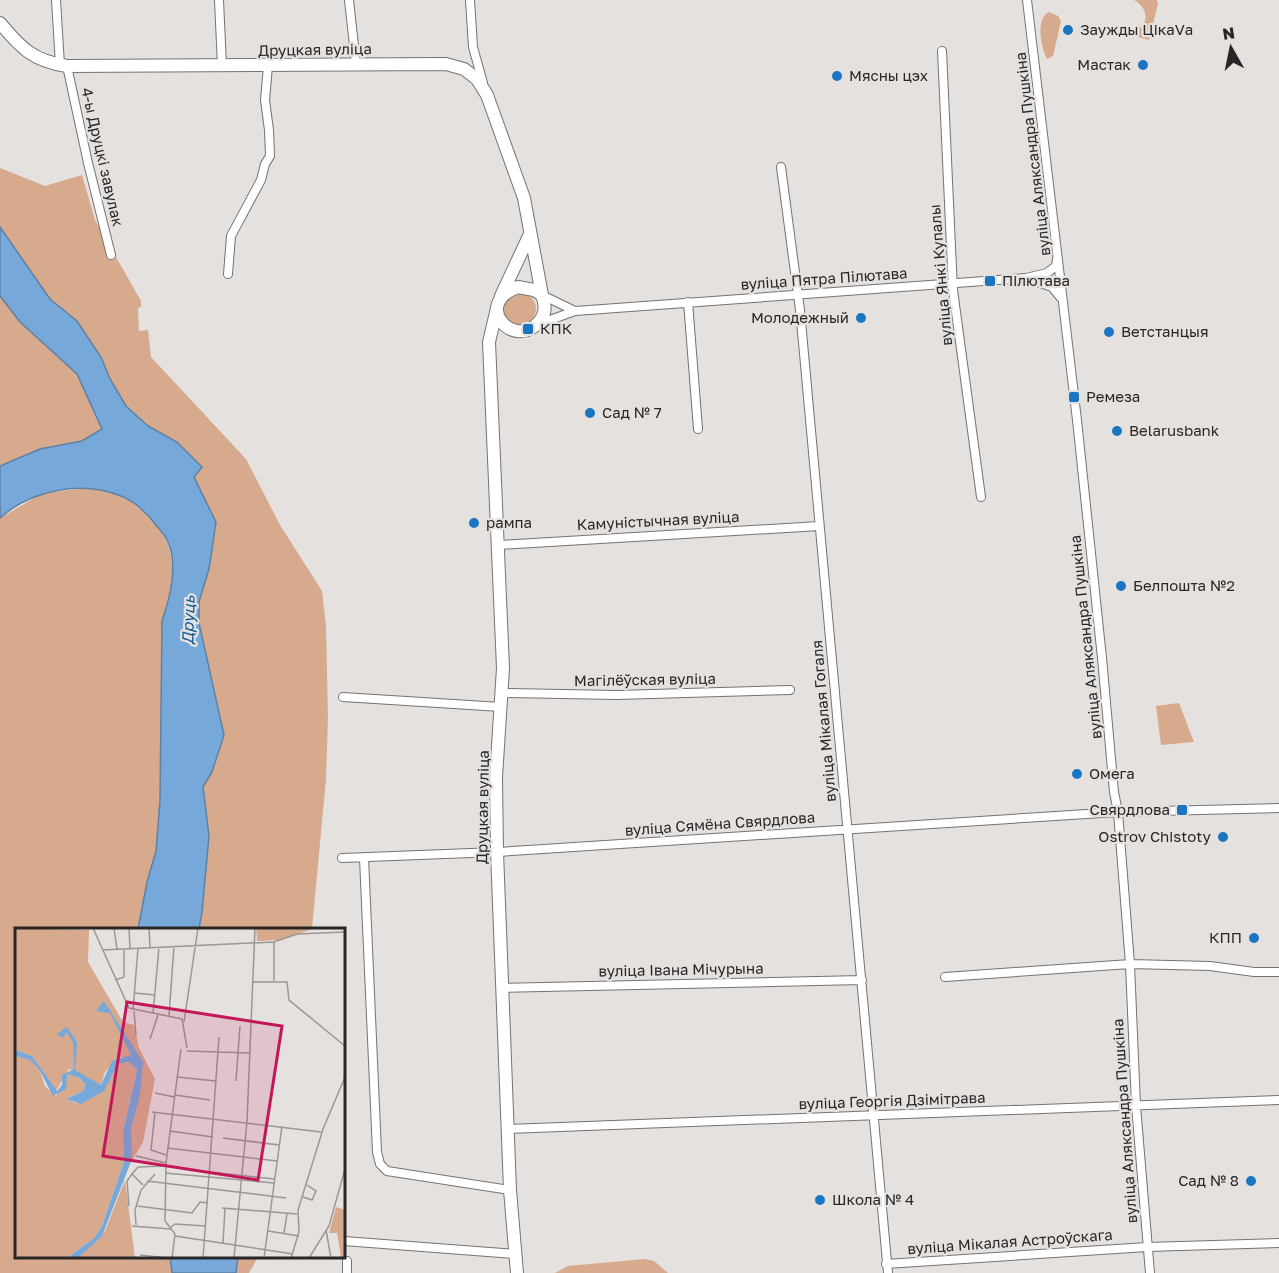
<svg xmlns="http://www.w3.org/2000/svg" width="1279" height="1273" viewBox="0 0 1279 1273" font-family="'Golos Text',sans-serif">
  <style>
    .green { fill: #d7aa8d }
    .water { fill: #76a8da; stroke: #5f81a4; stroke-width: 1.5 }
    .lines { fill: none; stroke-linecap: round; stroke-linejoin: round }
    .street-casing { stroke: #767270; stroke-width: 10 }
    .secondary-casing { stroke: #767270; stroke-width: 14 }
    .street { stroke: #fff; stroke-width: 8 }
    .secondary { stroke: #fff; stroke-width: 12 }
    .poi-dot { fill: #1a76c3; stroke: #e5e1df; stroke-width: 2 }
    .labels { text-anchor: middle; stroke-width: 4.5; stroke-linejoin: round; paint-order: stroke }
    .poi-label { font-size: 15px; fill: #292726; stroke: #e5e1df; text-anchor: start }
    .street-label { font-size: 15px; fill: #292726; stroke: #e5e1df }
    .water-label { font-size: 16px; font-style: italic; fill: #0b5896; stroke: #e5e1df }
    .inset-road { fill: none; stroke: #9a9795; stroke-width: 1.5 }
    .view { fill: #c2185b; fill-opacity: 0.15; stroke: #c2185b; stroke-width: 3 }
    .inset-edge { fill: none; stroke: #292726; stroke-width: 3 }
  </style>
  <rect width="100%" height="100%" fill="#e5e1df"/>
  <path class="green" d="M1134,0H1157L1158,4L1149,40L1093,25L1133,32C1150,26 1149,8 1134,0Z
    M1049,12L1058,16L1061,21L1053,56L1047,59C1041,47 1035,19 1049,12Z
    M0,168L45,186L82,175L95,220L141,301V307L138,308L139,331L148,330L151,357L246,459L280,525L322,591L326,626L328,718L326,779L312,929H199L202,912L209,836L203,787L212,772L224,735L199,623V602L209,569L216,523L194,477L202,467L102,430L82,441L40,449L0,466Z
    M504 309a16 16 0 1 1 32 0a16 16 0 1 1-32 0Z
    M90,488C100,490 111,492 121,496C128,498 134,505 140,509C180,540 177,577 162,621L160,801L156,851L147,882L138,929L16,930V1256L170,1257L172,1273H0V518L43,493Z
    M1179,703L1194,742L1161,745L1156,706Z
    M238,1257H258L249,1273H236Z
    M644,1259L654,1261L668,1273H555L568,1266Z"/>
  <path class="water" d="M0,227L50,299L77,321L101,357L110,379L126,406L148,426L177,442L202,467L194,477L216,522L209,569L199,602V623L224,735L212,772L203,787L209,836L202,912L199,929H138L147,882L156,851L160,801L162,621C170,597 179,564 167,540C165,535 160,530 156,525C148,514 134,501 121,496C82,480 31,490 0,518V466L40,449L82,441L102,429L77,374L20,322L0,296Z
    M170,1257H238L236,1273H172Z"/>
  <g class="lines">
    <g class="street-casing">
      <path id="street" d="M56,0L60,65
        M219,0L222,66
        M349,0L356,64
        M470,0L473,47L483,83
        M1027,0L1077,420L1102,658L1114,792L1118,812L1130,964L1136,1106L1150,1273
        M942,51L953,290L981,497
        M67,66L88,163L111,255
        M781,167L800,310L888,1273
        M228,274L231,236L261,180L265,164L270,156L269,130L265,100L268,66
        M1026,278L1052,287L1061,298
        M542,295L575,311
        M688,302L698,429
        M536,325L575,311L1026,278L1047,273L1056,266L1057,259
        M499,545L819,526
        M501,693L617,695L790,690
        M343,697L501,707
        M342,858L497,852L1118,812L1279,808
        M364,858L377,1152L380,1164L387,1171L510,1190
        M945,977L1130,964L1210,966L1254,972H1279
        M501,988L862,980
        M507,1129L1279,1100
        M344,1241L515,1254
        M886,1264L1147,1247L1279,1243
        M347,1273V1261"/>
    </g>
    <g class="secondary-casing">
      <path id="secondary" d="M0,23C21,48 33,61 67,66L446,64L464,69L477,79L487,95L524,198L542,295
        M518,287L534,290L542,295C546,305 546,314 539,322C514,351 471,304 518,287Z
        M501,296L530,234
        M497,308L489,342L503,668L496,777L497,852L510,1190L517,1273"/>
    </g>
    <use href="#street" class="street"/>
    <use href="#secondary" class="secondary"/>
  </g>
  <g class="poi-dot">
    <circle cx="1068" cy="30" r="6"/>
    <circle cx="1143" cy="65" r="6"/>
    <circle cx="837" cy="76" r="6"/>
    <rect x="984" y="275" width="12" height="12" rx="3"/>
    <circle cx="861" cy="318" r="6"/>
    <rect x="522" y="323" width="12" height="12" rx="3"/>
    <circle cx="1109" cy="332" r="6"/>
    <rect x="1068" y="391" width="12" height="12" rx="3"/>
    <circle cx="590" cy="413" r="6"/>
    <circle cx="1117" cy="431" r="6"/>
    <circle cx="474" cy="523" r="6"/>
    <circle cx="1121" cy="586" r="6"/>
    <circle cx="1077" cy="774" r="6"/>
    <rect x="1176" y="804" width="12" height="12" rx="3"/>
    <circle cx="1223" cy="837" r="6"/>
    <circle cx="1254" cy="938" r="6"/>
    <circle cx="1251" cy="1181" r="6"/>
    <circle cx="820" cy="1200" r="6"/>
  </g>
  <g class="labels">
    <g class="poi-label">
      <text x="1080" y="35">Заужды ЦікаVа</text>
      <text x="1131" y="70" text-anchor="end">Мастак</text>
      <text x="849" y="81">Мясны цэх</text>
      <text x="1002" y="286">Пілютава</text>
      <text x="849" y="323" text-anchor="end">Молодежный</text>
      <text x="540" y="334">КПК</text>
      <text x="1121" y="337">Ветстанцыя</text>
      <text x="1086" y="402">Ремеза</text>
      <text x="602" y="418">Сад № 7</text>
      <text x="1129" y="436">Belarusbank</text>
      <text x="486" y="528">рампа</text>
      <text x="1133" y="591">Белпошта №2</text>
      <text x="1089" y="779">Омега</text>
      <text x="1170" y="815" text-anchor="end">Свярдлова</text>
      <text x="1211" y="842" text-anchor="end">Ostrov Chistoty</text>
      <text x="1242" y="943" text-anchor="end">КПП</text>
      <text x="1239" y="1186" text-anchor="end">Сад № 8</text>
      <text x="832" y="1205">Школа № 4</text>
    </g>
    <g class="street-label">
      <text transform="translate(315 50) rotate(-1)" y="5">Друцкая вуліца</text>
      <text transform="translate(1033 154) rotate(-97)" y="5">вуліца Аляксандра Пушкіна</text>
      <text transform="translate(102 157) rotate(77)" y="5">4-ы Друцкі завулак</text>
      <text transform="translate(941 275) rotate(-95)" y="5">вуліца Янкі Купалы</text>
      <text transform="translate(824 279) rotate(-4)" y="5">вуліца Пятра Пілютава</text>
      <text transform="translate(658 521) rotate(-3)" y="5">Камуністычная вуліца</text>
      <text transform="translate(1086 637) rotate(-96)" y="5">вуліца Аляксандра Пушкіна</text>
      <text transform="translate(645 680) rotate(-1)" y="5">Магілёўская вуліца</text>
      <text transform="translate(824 721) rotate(-95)" y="5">вуліца Мікалая Гогаля</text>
      <text transform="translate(483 807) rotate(-89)" y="5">Друцкая вуліца</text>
      <text transform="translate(720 824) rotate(-4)" y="5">вуліца Сямёна Свярдлова</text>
      <text transform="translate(681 970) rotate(-1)" y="5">вуліца Івана Мічурына</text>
      <text transform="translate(892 1101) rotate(-2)" y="5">вуліца Георгія Дзімітрава</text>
      <text transform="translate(1125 1121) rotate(-94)" y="5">вуліца Аляксандра Пушкіна</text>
      <text transform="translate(1010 1242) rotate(-4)" y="5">вуліца Мікалая Астроўскага</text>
    </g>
    <g class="water-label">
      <text transform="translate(188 620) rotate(-88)" y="6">Друць</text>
    </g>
  </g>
  <g transform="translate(15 928)">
    <rect width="330" height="330" fill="#e5e1df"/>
    <path d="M0,0L74,2L73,34L108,94L119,97L124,120L140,151L128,214L116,235V200L127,146L116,128L102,130L90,144L86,157L54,141L41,163L17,128L0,122ZM241,0H300L266,12L242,13ZM0,128L15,132L25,143L30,158L41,168L52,146L65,150L70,156L69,163L51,171L61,175L75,171L91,159L103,136L114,134L122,142L108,202L109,234L87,298L79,310L52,330H0ZM110,252L120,330H63L90,303ZM321,279L330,282V330H326L322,305H314Z" fill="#d7aa8d"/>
    <path d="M89,73L128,134L125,167L116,200L117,231L87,308L63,330H52L79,310L87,298L109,234L108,203L122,142L114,134L103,136L89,163L66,176L51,171L69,163L70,156L65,150L52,146L51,161L38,168L25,143L15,132L0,128V122L17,128L42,163L47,157V147L59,141L58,115L52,104L48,110L42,106L52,99L62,114L60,142L86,157L97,133L116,127L95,85L81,83Z" fill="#76a8da"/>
    <path class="inset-road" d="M78,0L114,80L167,91L172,120M99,0L102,21M114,0L115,20M134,0L135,19M87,22L259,14L282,6L330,4M100,52L109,49V21M259,53V14M238,54H272L274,72L330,118M120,65L140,67M118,82L123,20M119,83L121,107M138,86L144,19M154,88L159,18M169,94L183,0M135,111L143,87M172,123L235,125M162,149L201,153M221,153L225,98M140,165L159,169M160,167L195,172M137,184L306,204M140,184L136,222L151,227M155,203L198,209M208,210L264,217M152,220L262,233M121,228L151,235M195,244L259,251M150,245L259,255M132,253L271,270M128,257L117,246L123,239L150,238M288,269L297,272L301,263L292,257M114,278L112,253L117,246M122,278L177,285L185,274L193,275M207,280L282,286M121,297L120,282L126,262L140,246M117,298L156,301M155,300L160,296L191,298M311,302L316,330M253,303L284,308M269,305L272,286M160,308L278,326M208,315L210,280M125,327L152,330M157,330L160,306L150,293L151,235L166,121M188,330L204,109M219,330L232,193L240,0M249,330L267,198M276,330L284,304L283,282L308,201L330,149M294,330L314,298L330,241"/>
    <path class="view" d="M112,74L267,98L243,252L88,228Z"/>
    <rect width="330" height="330" class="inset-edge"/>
  </g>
  <g transform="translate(1231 48) rotate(351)" stroke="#e5e1df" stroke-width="4.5" paint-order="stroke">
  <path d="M0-4.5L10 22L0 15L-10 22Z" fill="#292726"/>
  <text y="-9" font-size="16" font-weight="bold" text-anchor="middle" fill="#292726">N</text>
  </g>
</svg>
